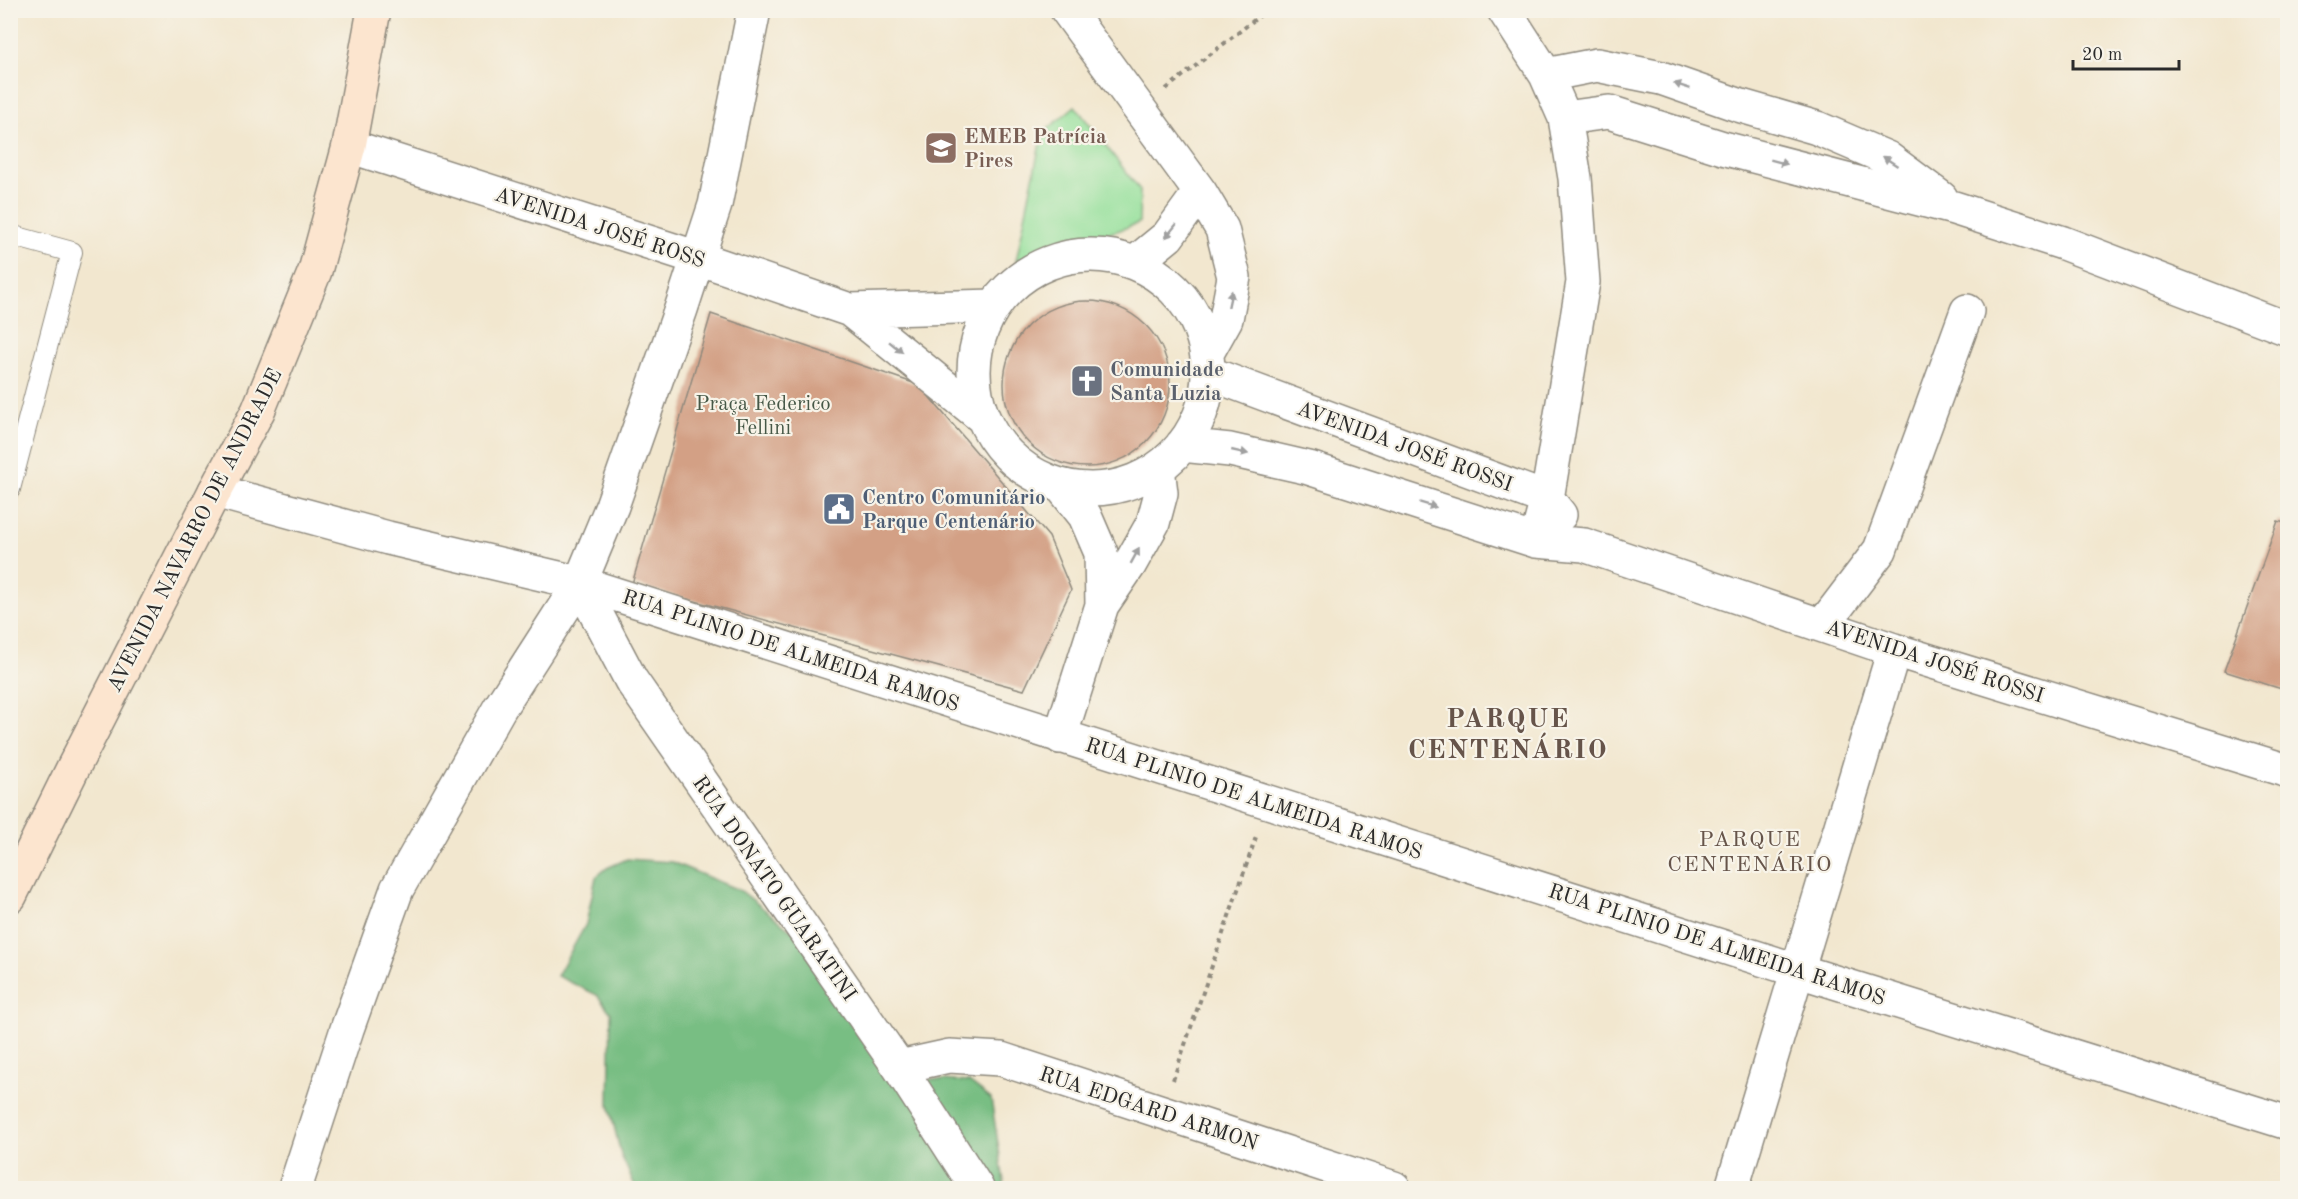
<svg xmlns="http://www.w3.org/2000/svg" width="2298" height="1199" viewBox="0 0 2298 1199" font-family="'Old Standard TT',serif">
  <style>
    .green { fill: #95e09b; stroke: #608663; stroke-width: 1.5 }
    .forest { fill: #78be83; stroke: #527457; stroke-width: 1.5 }
    .building { fill: #d3a085 }
    .lines { fill: none; stroke-linecap: round; stroke-linejoin: round }
    .lane-casing { stroke: #8e897d; stroke-width: 22 }
    .street-casing { stroke: #8e897d; stroke-width: 36 }
    .secondary-casing { stroke: #8e897d; stroke-width: 36 }
    .path { stroke: #8e897d; stroke-width: 4; stroke-dasharray: 4.5 4.5; stroke-linecap: butt }
    .lane { stroke: #fff; stroke-width: 20 }
    .street { stroke: #fff; stroke-width: 33 }
    .secondary { stroke: #fce5cf; stroke-width: 33 }
    .oneway { fill: #a0a0a0 }
    .labels { text-anchor: middle; stroke-width: 4.5; stroke-linejoin: round; paint-order: stroke }
    .education-label { font-size: 21px; font-weight: bold; fill: #785e54; stroke: #f7f3e8; text-anchor: start }
    .street-label { font-size: 21px; fill: #2b2b2b; stroke: #f7f3e8 }
    .worship-label { font-size: 21px; font-weight: bold; fill: #5b616d; stroke: #f7f3e8; text-anchor: start }
    .park-label { font-size: 21px; fill: #465847; stroke: #f7f3e8 }
    .service-label { font-size: 21px; font-weight: bold; fill: #4e5e75; stroke: #f7f3e8; text-anchor: start }
    .neighbourhood-label { font-size: 22px; letter-spacing: 1.5px; fill: #66544a; stroke: #f7f3e8 }
    .district-label { font-size: 27px; font-weight: bold; letter-spacing: 1.5px; fill: #66544a; stroke: #f7f3e8 }
  </style>
  <rect width="100%" height="100%" fill="#f7f3e8"/>
  <filter id="ink" filterUnits="userSpaceOnUse"><feTurbulence type="fractalNoise" baseFrequency=".0167" numOctaves="2"/><feDisplacementMap in="SourceGraphic" scale="12" xChannelSelector="R" yChannelSelector="G"/><feConvolveMatrix kernelMatrix="1 2 1 2 8 2 1 2 1" color-interpolation-filters="sRGB"/></filter>
  <filter id="wash" filterUnits="userSpaceOnUse"><feTurbulence type="fractalNoise" baseFrequency=".008" numOctaves="4" result="noise"/><feDisplacementMap in="SourceGraphic" scale="24" xChannelSelector="R" yChannelSelector="G"/><feGaussianBlur stdDeviation="1.35" result="paint"/><feColorMatrix in="noise" values="0 0 0 0 0 0 0 0 0 0 0 0 0 0 0 0 0 1.4 0 .05"/><feComposite in="paint" operator="in"/></filter>
  <g filter="url(#wash)">
    <rect width="100%" height="100%" fill="#f2e7cf"/>
    <path class="green" d="M1075,106L1140,190L1139,223L1117,231L1064,244L1016,261L1042,134Z"/>
    <path class="forest" d="M627,859L672,862L741,891L804,940L903,1069L927,1079L969,1082L991,1099L1005,1188H636L621,1155L609,1105L611,1013L597,995L557,976L586,924L596,877L607,868Z"/>
    <g id="blocks">
      <path class="building" d="M1004 384a83 83 0 1 1 166 0a83 83 0 1 1-166 0Z
        M711,314L919,385L1049,537L1071,590L1024,690L632,584Z
        M2278,521L2288,524V691L2224,671Z"/>
    </g>
  </g>
  <g filter="url(#ink)">
    <use href="#blocks" fill-opacity="0" stroke="#8e897d" stroke-width="1.5"/>
    <g class="lines">
      <g class="lane-casing">
        <path id="lane" d="M10,235L72,252L10,489"/>
      </g>
      <g class="street-casing">
        <path id="street" d="M1067,10L1200,192L1222,229L1234,277L1226,319L1207,353
          M1504,10L1546,75L1565,118L1575,178L1583,282L1547,499L1536,541
          M1546,75L1597,65L1661,78L1738,105L1817,128L1887,158L1941,198
          M1565,118L1609,112L1723,148L1954,208L2063,243L2288,329
          M349,146L698,258L850,310L994,306
          M974 372a117 117 0 1 1 234 0a117 117 0 1 1-234 0Z
          M1135,263L1168,236L1200,192
          M850,310L982,417
          M1208,373L1547,499L1560,515
          M1182,445L1230,450L1309,468L1536,541L1584,545L1894,650L2288,771
          M1061,486L1085,516L1101,553L1102,605
          M215,491L388,538L580,583L1796,970L2288,1123
          M580,583L631,680L899,1067L977,1188
          M1823,625L1880,550L1967,311
          M1060,737L1102,605L1130,564L1153,523L1161,493L1158,468
          M899,1067L949,1056L1001,1059L1394,1188
          M295,1188L347,1029L397,889L499,709L580,583L612,506L681,309L715,205L754,10
          M1732,1188L1894,650"/>
      </g>
      <g class="secondary-casing">
        <path id="secondary" d="M10,896L73,768L215,491L258,411L315,271L349,146L374,10"/>
      </g>
      <path class="path" d="M1166,89L1267,10
        M1173,1080L1257,834"/>
      <use href="#lane" class="lane"/>
      <use href="#street" class="street"/>
      <use href="#secondary" class="secondary"/>
    </g>
    <defs><path id="oneway-solid" d="M-6-.8H1V-3.2L6.5 0L1 3.2V.8H-6Z" transform="scale(1.5)"/></defs>
    <g class="oneway">
      <use href="#oneway-solid" transform="translate(1682 86) rotate(-161)"/>
      <use href="#oneway-solid" transform="translate(1890 161) rotate(-147)"/>
      <use href="#oneway-solid" transform="translate(1779 162) rotate(15)"/>
      <use href="#oneway-solid" transform="translate(1171 231) rotate(129)"/>
      <use href="#oneway-solid" transform="translate(1230 299) rotate(-78)"/>
      <use href="#oneway-solid" transform="translate(896 347) rotate(39)"/>
      <use href="#oneway-solid" transform="translate(1240 452) rotate(13)"/>
      <use href="#oneway-solid" transform="translate(1428 505) rotate(17)"/>
      <use href="#oneway-solid" transform="translate(1135 556) rotate(-61)"/>
    </g>
  </g>
  <defs>
    <g id="school-square" transform="scale(1.725)"><rect x="-9" y="-9" width="18" height="18" rx="4" fill="#8d6e63" stroke="#f7f3e8"/><path d="M0-5L7-2L0 1L-7-2ZM-4 1L0 2.5L4 1V4Q0 6-4 4Z" fill="#fff"/></g>
    <g id="church-square" transform="scale(1.725)"><rect x="-9" y="-9" width="18" height="18" rx="4" fill="#6b7280" stroke="#f7f3e8"/><path d="M-1.2-6h2.4v3.5h3.3v2.4h-3.3V6h-2.4V-.1h-3.3v-2.4h3.3Z" fill="#fff"/></g>
    <g id="civic-square" transform="scale(1.725)"><rect x="-9" y="-9" width="18" height="18" rx="4" fill="#5c6f8a" stroke="#f7f3e8"/><path d="M-.6-6.5H3V-4.5H.6V-3L4-1V1h2V6H-6V1h2V-1L-.6-3ZM-1.2 2.5V6h2.4V2.5Z" fill="#fff"/></g>
  </defs>
  <g fill-rule="evenodd">
    <use href="#school-square" x="941" y="148"/>
    <use href="#church-square" x="1087" y="381"/>
    <use href="#civic-square" x="839" y="509"/>
  </g>
  <g class="labels">
    <g class="education-label">
      <text x="964" y="143">EMEB Patrícia<tspan x="964" dy="24">Pires</tspan></text>
    </g>
    <g class="street-label">
      <text transform="translate(600 227) rotate(18)" y="7">AVENIDA JOSÉ ROSS</text>
      <text transform="translate(1405 446) rotate(20)" y="7">AVENIDA JOSÉ ROSSI</text>
      <text transform="translate(194 530) rotate(-63)" y="7">AVENIDA NAVARRO DE ANDRADE</text>
      <text transform="translate(791 650) rotate(18)" y="7">RUA PLINIO DE ALMEIDA RAMOS</text>
      <text transform="translate(1935 661) rotate(18)" y="7">AVENIDA JOSÉ ROSSI</text>
      <text transform="translate(1254 798) rotate(18)" y="7">RUA PLINIO DE ALMEIDA RAMOS</text>
      <text transform="translate(775 888) rotate(55)" y="7">RUA DONATO GUARATINI</text>
      <text transform="translate(1717 944) rotate(18)" y="7">RUA PLINIO DE ALMEIDA RAMOS</text>
      <text transform="translate(1149 1108) rotate(18)" y="7">RUA EDGARD ARMON</text>
    </g>
    <g class="worship-label">
      <text x="1110" y="376">Comunidade<tspan x="1110" dy="24">Santa Luzia</tspan></text>
    </g>
    <g class="park-label">
      <text x="763" y="410">Praça Federico<tspan x="763" dy="24">Fellini</tspan></text>
    </g>
    <g class="service-label">
      <text x="862" y="504">Centro Comunitário<tspan x="862" dy="24">Parque Centenário</tspan></text>
    </g>
    <g class="neighbourhood-label">
      <text x="1750" y="846">PARQUE<tspan x="1750" dy="25">CENTENÁRIO</tspan></text>
    </g>
    <g class="district-label">
      <text x="1508" y="727">PARQUE<tspan x="1508" dy="31">CENTENÁRIO</tspan></text>
    </g>
  </g>
  <rect width="2298" height="1199" fill="none" stroke="#f7f3e8" stroke-width="36"/>
  <path d="M2073 60v9h106v-9" fill="none" stroke="#2b2b2b" stroke-width="3"/>
  <text x="2082" y="60" font-size="18" fill="#2b2b2b" stroke="#f7f3e8" stroke-width="4.5" paint-order="stroke">20 m</text>
</svg>
